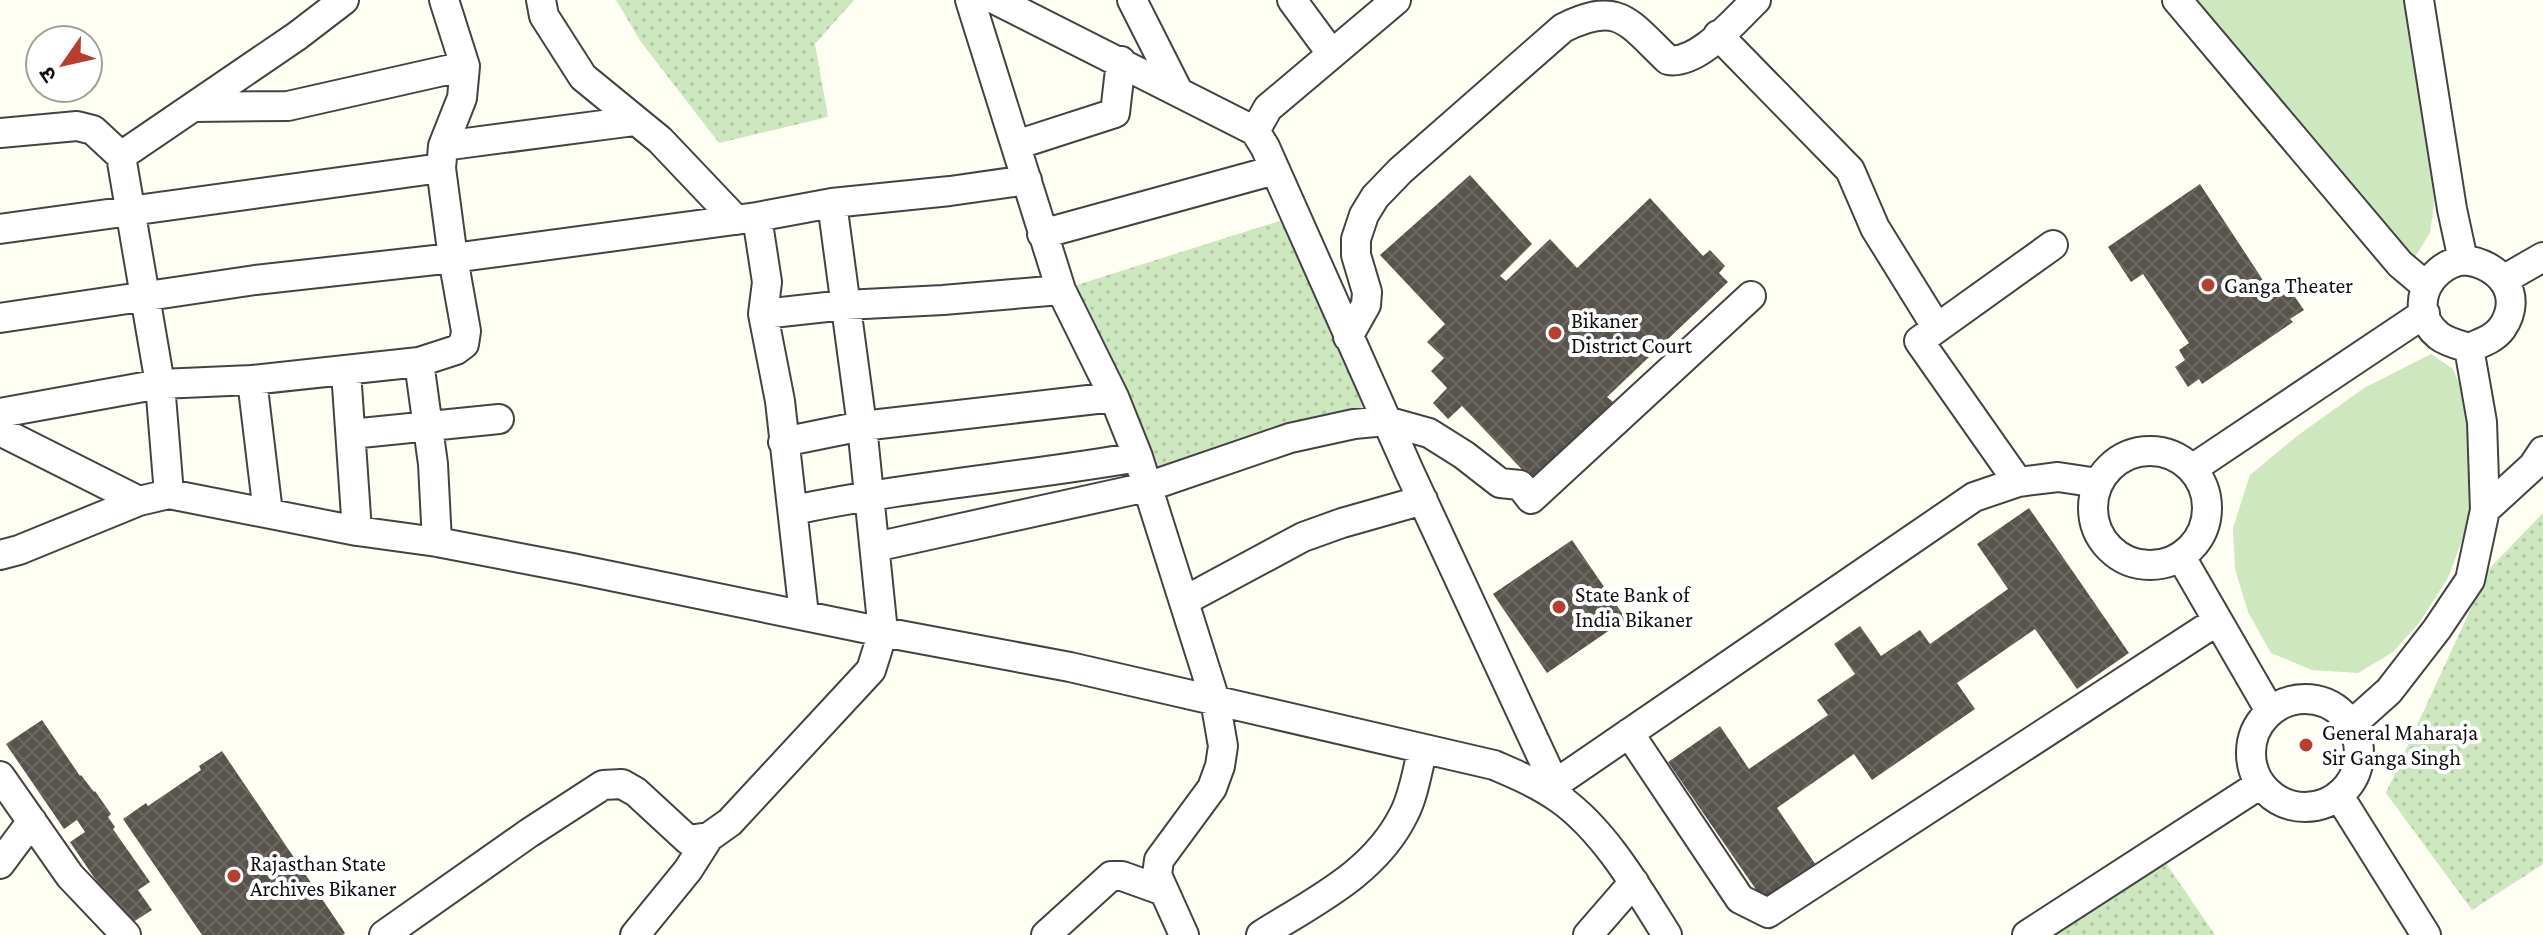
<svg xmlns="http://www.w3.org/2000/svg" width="2543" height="935" viewBox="0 0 2543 935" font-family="'Crimson Pro','Noto Sans Devanagari',serif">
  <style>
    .grass { fill: #cde7be }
    .park { fill: url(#park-dots) }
    .building { fill: url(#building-cross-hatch) }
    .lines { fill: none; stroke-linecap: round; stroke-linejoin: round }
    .minor-casing { stroke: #434343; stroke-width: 32 }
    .minor { stroke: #fff; stroke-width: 28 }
    .poi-dot { fill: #b83f30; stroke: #fff; stroke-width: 3 }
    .labels { text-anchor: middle; stroke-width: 8; stroke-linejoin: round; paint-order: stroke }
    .poi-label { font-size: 22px; fill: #101010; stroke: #fff; text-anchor: start }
  </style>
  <defs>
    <pattern id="park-dots" width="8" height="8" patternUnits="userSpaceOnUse" patternTransform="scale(2)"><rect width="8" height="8" fill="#cde7be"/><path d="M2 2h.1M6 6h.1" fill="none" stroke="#afc5a2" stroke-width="1.8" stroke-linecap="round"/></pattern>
    <pattern id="building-cross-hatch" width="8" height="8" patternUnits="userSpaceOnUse" patternTransform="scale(2)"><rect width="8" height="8" fill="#58534c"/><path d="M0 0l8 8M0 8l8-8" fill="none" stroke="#6b6761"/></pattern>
  </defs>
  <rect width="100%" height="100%" fill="#fefef3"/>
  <path class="grass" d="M2189,0H2409L2428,113L2434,205L2430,233L2413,260Z
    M2431,354L2453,369L2468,404L2474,508L2448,578L2419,623L2393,652L2358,673L2312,670L2271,653L2248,612L2235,569L2233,528L2250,475L2297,436L2364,388Z"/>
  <path class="park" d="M616,0H854L815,44L828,117L719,143L641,42Z
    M1295,216L1386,421L1147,487L1061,290Z
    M2543,513V864L2472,910L2386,793L2489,569Z
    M2157,850L2215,935H2031Z"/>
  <path class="building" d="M1470,175L1532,244L1500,276L1506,281L1550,239L1577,268L1650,198L1703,256L1710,250L1725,266L1719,273L1728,282L1607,397L1613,402L1531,479L1462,406L1448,419L1433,403L1447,388L1431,371L1444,358L1427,342L1445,324L1380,255Z
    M2200,184L2274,297L2288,287L2304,310L2290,319L2293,322L2202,384L2199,379L2188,387L2175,367L2185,360L2179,350L2189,343L2143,274L2131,282L2108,247Z
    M2029,508L2129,653L2077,689L2035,629L1957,683L1975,709L1872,780L1854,754L1777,808L1820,871L1768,907L1668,762L1720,726L1749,769L1828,715L1817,700L1855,674L1834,644L1860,626L1881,656L1920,630L1930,644L2008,589L1977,544Z
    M1572,540L1626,619L1547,673L1493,594Z
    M42,720L80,776L81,775L94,792L95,791L111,814L108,817L115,827L113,829L150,882L138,890L152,910L127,926L70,842L85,832L77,820L64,829L6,744Z
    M222,751L345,933L343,935H202L123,819L146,803L148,806L201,770L199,766Z"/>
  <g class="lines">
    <g class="minor-casing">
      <path id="minor" d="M541,0L544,16L583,77L660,140L736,220
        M970,0L1061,290L1114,397L1138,457L1215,700L1223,746L1220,766L1212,788L1159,860L1157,875L1184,935
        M996,0L1255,131L1265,147L1410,473L1562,800
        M1132,0L1178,91
        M1292,0L1331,53
        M2177,0L2400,264L2425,285
        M2419,0L2452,209L2463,260
        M1718,35L1850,170L1875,228L1937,328
        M193,107L288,106L465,66L444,0
        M1255,131L1268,108L1396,0
        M0,133L77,126L93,130L121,156L160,384L169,494
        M1016,145L1115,113L1121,61
        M443,146L634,121
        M121,156L297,36L344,0
        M1027,180L950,191L832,203L757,217L767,282L763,314L845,305L943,300L1061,290
        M0,229L441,168
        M1042,234L1275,170
        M2463,260C2499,263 2525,294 2502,328C2494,339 2481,343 2469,348C2459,345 2447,342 2439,336C2407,310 2426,267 2463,260Z
        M2503,280L2543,257
        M763,314L780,401L804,615
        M0,318L255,280L453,258L757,217
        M1348,337L1366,305L1367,292L1356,255V239L1364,215L1375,197L1400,171L1563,28C1619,0 1628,22 1668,60C1698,65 1735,20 1756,0
        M419,362L433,464L437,542
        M346,371L357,531
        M252,380L268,513
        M0,413L160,384L252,380L419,362L456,350L464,344L466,331L453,258L441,168L443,146L462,98L465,66
        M0,431L139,501L169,494L357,531L437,542L572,568L883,632L1070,667L1494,765C1517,775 1539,784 1560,799C1605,831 1638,889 1667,935
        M351,434L499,419
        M783,442L862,426L1114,397
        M2093 508a57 57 0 1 1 114 0a57 57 0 1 1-114 0Z
        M2192,469L2425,313
        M2018,482L1919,341L2053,245
        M794,510C908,486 1023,477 1138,457
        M2485,510L2533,466L2543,451
        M875,547L1147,487L1290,438L1354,424L1386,421L1429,433L1464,455L1500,483L1520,485L1531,499L1751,296
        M0,555L19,550L139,501
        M2181,557L2270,711
        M1184,601L1303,537L1342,523L1423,500
        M2251 753a54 54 0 1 1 108 0a54 54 0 1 1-108 0Z
        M2351,725L2389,691L2437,629L2470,580L2485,510L2482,422L2469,348
        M1629,733L1740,899L1768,913L2217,621
        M0,776L70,876L126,935
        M1555,784L1974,497L2018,482L2058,477L2098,483
        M2339,796L2426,935
        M0,864L32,821
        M384,935L529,833L603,785L622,784L636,792L688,840L709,837L730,822L871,670L883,632L862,426L832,203
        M635,935L688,870L709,837
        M1046,935L1111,876H1122L1161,890
        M1261,935C1315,901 1375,873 1404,814C1414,795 1417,770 1423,749
        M1588,935L1634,882
        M2027,935L2259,785"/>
    </g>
    <use href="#minor" class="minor"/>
  </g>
  <g class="poi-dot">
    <circle cx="2208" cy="285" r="8"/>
    <circle cx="1555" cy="333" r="8"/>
    <circle cx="1559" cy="607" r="8"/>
    <circle cx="2306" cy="745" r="8"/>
    <circle cx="234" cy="876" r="8"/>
  </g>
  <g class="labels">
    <g class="poi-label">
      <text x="2224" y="293">Ganga Theater</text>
      <text x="1571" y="328">Bikaner<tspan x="1571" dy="25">District Court</tspan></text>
      <text x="1575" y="602">State Bank of<tspan x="1575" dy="25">India Bikaner</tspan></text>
      <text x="2322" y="740">General Maharaja<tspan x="2322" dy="25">Sir Ganga Singh</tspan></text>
      <text x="250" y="871">Rajasthan State<tspan x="250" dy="25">Archives Bikaner</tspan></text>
    </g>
  </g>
  <g transform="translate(64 64) rotate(236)"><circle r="38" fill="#ffffff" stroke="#9f9f9f" stroke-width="2"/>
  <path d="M0-6L14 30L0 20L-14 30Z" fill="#b83f30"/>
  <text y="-12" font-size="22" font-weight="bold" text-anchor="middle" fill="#101010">उ</text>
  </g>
</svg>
